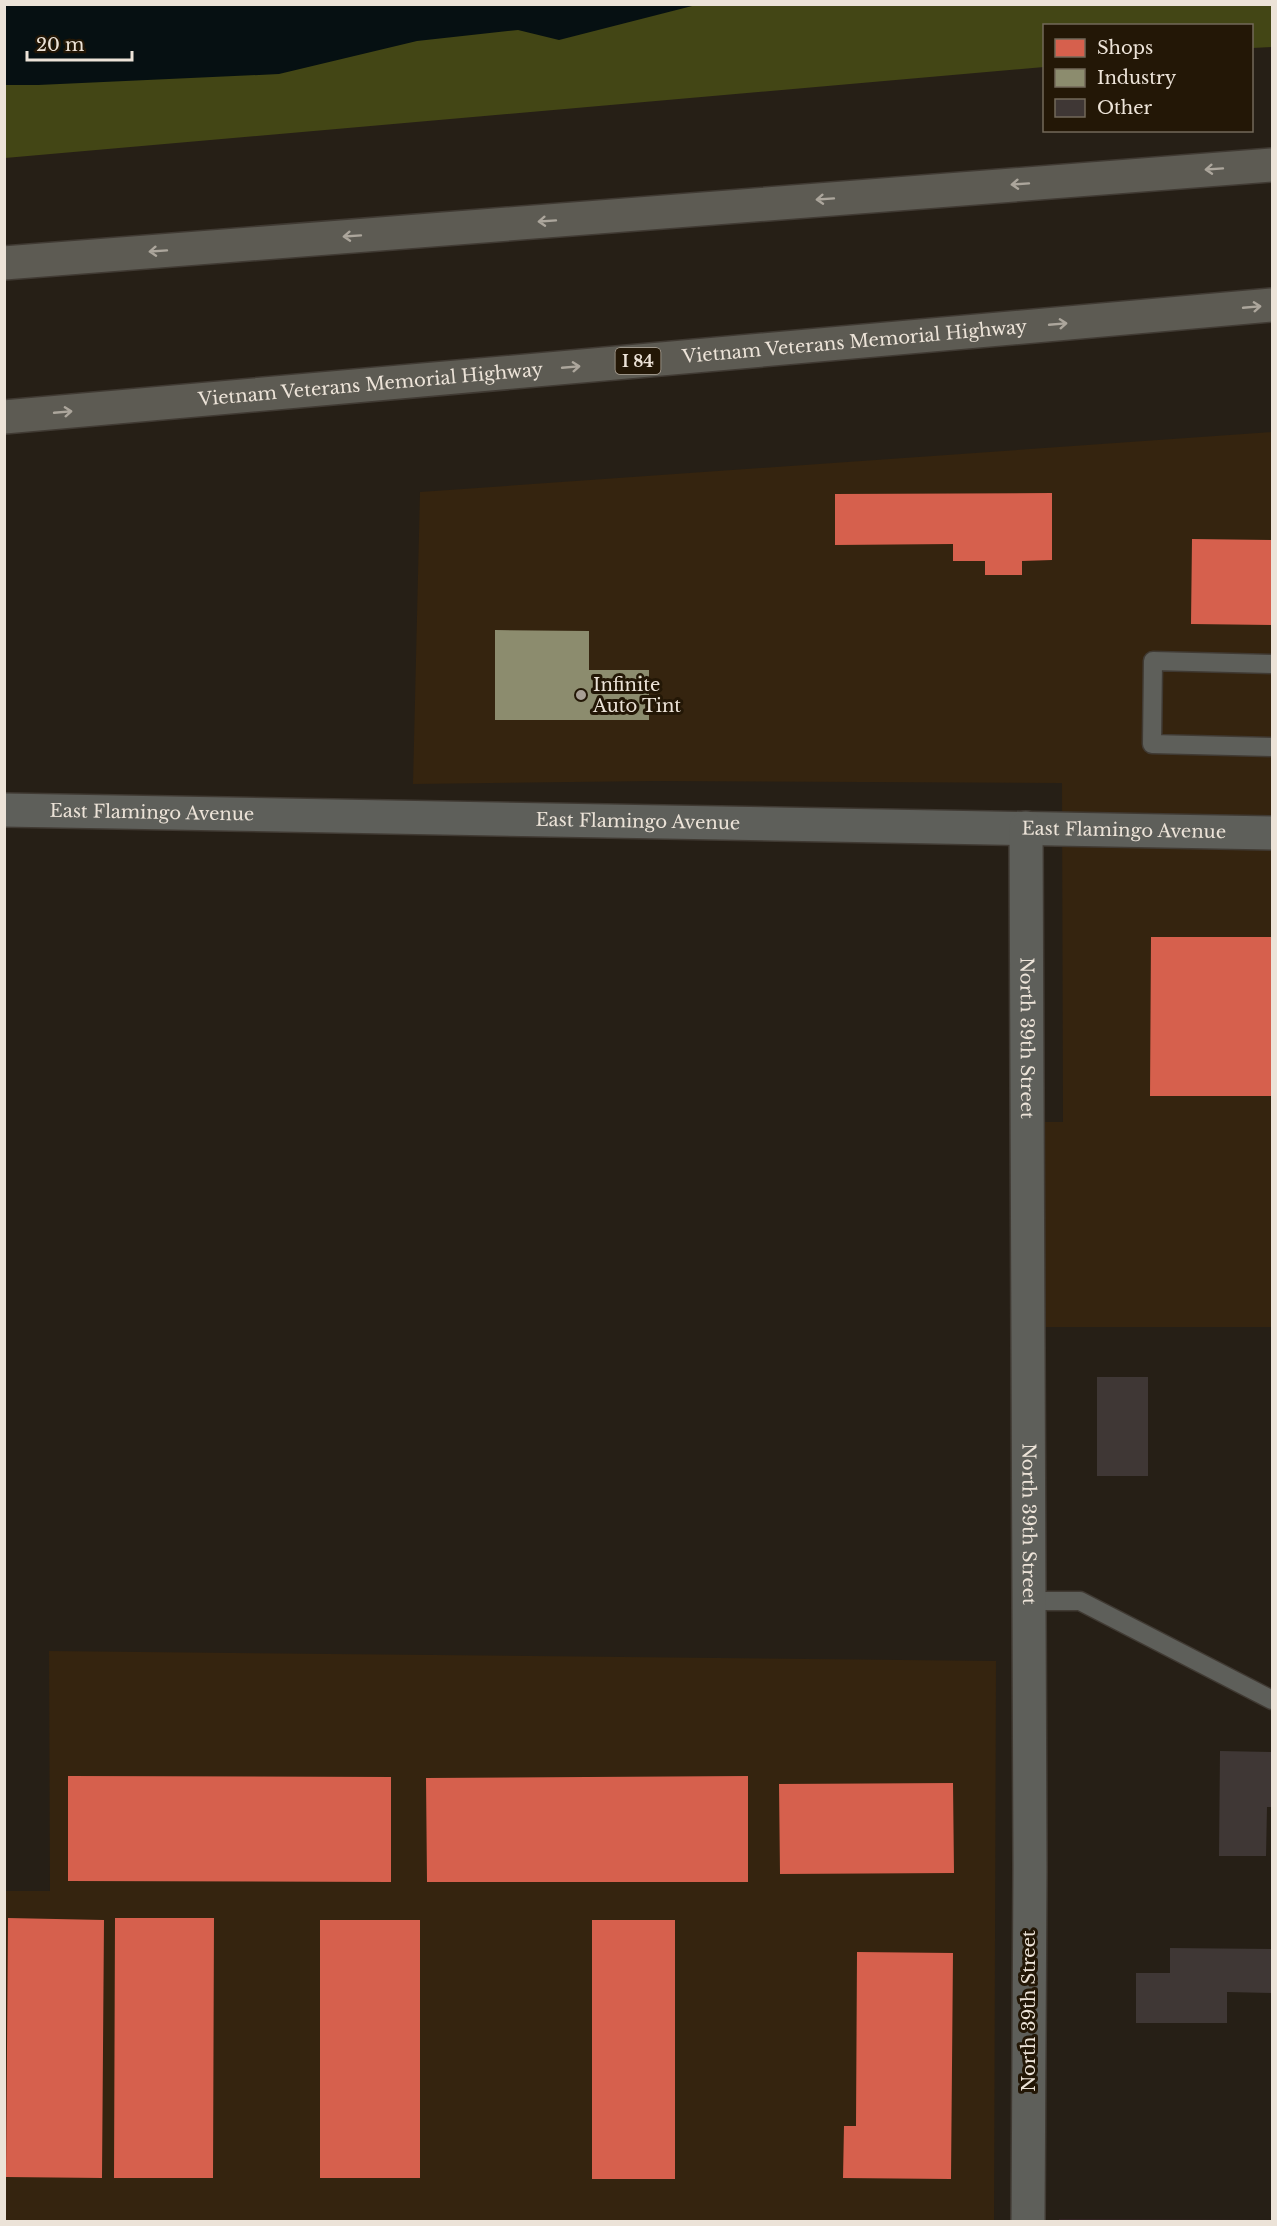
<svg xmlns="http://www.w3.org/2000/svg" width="1277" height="2226" viewBox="0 0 1277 2226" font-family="'Libre Baskerville',serif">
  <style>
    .built { fill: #35240f }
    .industrial { fill: #352326 }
    .green { fill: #434615 }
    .water { fill: #061012 }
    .shops { fill: #d6604d }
    .industry { fill: #8c8c6e }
    .building { fill: #3f3735 }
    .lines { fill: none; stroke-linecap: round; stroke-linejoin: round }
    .service-casing { stroke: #403a33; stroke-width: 21 }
    .minor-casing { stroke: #403a33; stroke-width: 36 }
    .motorway-casing { stroke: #403a33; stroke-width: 36 }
    .service { stroke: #5e5f5a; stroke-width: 18 }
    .minor { stroke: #5e5f5a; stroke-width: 33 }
    .motorway { stroke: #5d5b53; stroke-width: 33 }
    .oneway { stroke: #aca69c }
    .poi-dot { fill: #a79e94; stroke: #231706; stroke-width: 2 }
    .labels { text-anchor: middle; stroke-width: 6; stroke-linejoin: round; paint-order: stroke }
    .shield { fill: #231706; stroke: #b0a699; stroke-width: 1.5 }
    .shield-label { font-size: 16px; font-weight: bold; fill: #ece3d8 }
    .street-label { font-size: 18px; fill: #ece3d8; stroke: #231706 }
    .poi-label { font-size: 18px; fill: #ece3d8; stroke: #231706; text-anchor: start }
  </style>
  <rect width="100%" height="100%" fill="#261f16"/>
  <path class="built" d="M1272,432V1327H1044V1122H1063L1062,783L655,781L413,784L420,492Z
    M49,1651L996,1661L994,2221L5,2222V1891H50Z"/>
  <path class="industrial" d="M1059,2219L1272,2220V2221L1059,2222Z"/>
  <path class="green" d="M5,5H1272V47L1252,48V26H1044V67L5,158Z"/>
  <path class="water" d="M5,4H696V5L559,40L518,30L417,41L279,74L38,85H5Z"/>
  <path class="shops" d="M1052,493V560L1022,561V575H985V561H953V544L835,545V494Z
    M1192,539L1272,540V625L1191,624Z
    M1151,937H1272V1096H1150Z
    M68,1776L391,1777V1882L68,1881Z
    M748,1776V1882H427L426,1778Z
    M953,1783L954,1873L780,1874L779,1784Z
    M8,1918L104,1920L102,2178L6,2177Z
    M115,1918H214L213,2178H114Z
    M320,1920H420V2178H320Z
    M592,1920H675V2179H592Z
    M857,1952L953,1953L951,2179L843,2178L844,2126H856Z"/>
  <path class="industry" d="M495,630L589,631V670H649V720H495Z"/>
  <path class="building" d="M1097,1377H1148V1476H1097Z
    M1220,1751L1272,1752V1807H1267L1266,1856H1219Z
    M1170,1948L1272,1949V1993L1227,1992V2023H1136V1973H1170Z"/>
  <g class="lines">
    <g class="service-casing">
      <path id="service" d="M1272,664L1153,661L1152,744L1272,747
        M1027,1601H1080L1272,1700"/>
    </g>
    <g class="minor-casing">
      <g id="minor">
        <path id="s1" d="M4,810L1272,833"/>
        <path id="s2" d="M1026,828L1030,1867L1028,2222"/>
      </g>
    </g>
    <g class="motorway-casing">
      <g id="motorway">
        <path d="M4,263L1272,165"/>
        <path id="s3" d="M4,417L1272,305"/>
      </g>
    </g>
    <use href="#service" class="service"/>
    <use href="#minor" class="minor"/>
    <use href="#motorway" class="motorway"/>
  </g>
  <defs><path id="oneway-shaft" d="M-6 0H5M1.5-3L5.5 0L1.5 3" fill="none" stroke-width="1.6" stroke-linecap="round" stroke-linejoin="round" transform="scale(1.5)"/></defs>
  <g class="oneway">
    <use href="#oneway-shaft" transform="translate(1214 169) rotate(176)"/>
    <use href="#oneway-shaft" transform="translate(1020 184) rotate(176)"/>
    <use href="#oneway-shaft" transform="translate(825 199) rotate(176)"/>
    <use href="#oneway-shaft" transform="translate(547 221) rotate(176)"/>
    <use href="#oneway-shaft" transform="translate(352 236) rotate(176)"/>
    <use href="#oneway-shaft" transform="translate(158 251) rotate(176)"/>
    <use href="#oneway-shaft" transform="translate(1252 307) rotate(-5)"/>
    <use href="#oneway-shaft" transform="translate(1058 324) rotate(-5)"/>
    <use href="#oneway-shaft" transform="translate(571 367) rotate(-5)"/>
    <use href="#oneway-shaft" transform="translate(63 412) rotate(-5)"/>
  </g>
  <circle class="poi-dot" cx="581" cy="695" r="6"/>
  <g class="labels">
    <rect class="shield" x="615.5" y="348" width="45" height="26" rx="4.5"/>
    <g class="shield-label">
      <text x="638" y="367">I 84</text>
    </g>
    <g class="street-label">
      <text dy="6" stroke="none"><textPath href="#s3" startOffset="854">Vietnam Veterans Memorial Highway</textPath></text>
      <text dy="6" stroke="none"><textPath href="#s3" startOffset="368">Vietnam Veterans Memorial Highway</textPath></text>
      <text dy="6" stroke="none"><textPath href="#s1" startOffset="148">East Flamingo Avenue</textPath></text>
      <text dy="6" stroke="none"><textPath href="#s1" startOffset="634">East Flamingo Avenue</textPath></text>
      <text dy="6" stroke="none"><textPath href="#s1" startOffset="1120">East Flamingo Avenue</textPath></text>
      <text dy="6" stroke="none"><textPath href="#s2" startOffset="210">North 39th Street</textPath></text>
      <text dy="6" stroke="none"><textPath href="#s2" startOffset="696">North 39th Street</textPath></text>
      <text transform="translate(1029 2011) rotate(-90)" y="6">North 39th Street</text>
    </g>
    <g class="poi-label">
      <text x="593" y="691">Infinite<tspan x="593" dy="21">Auto Tint</tspan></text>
    </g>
  </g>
  <rect width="1277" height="2226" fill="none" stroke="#ece3d8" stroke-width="12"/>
  <rect x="1043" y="24" width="210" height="108" fill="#231706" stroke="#73695a" stroke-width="1.5"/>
  <rect x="1055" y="39" width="30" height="18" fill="#d6604d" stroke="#73695a" stroke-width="1.5"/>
  <text x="1097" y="54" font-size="18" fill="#ece3d8">Shops</text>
  <rect x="1055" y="69" width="30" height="18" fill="#8c8c6e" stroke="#73695a" stroke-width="1.5"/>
  <text x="1097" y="84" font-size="18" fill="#ece3d8">Industry</text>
  <rect x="1055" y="99" width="30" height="18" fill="#3f3735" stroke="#73695a" stroke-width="1.5"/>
  <text x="1097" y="114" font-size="18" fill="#ece3d8">Other</text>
  <path d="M27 51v9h105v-9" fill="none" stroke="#ece3d8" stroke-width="3"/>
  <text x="36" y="51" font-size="18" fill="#ece3d8" stroke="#231706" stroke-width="4.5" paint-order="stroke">20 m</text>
</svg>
